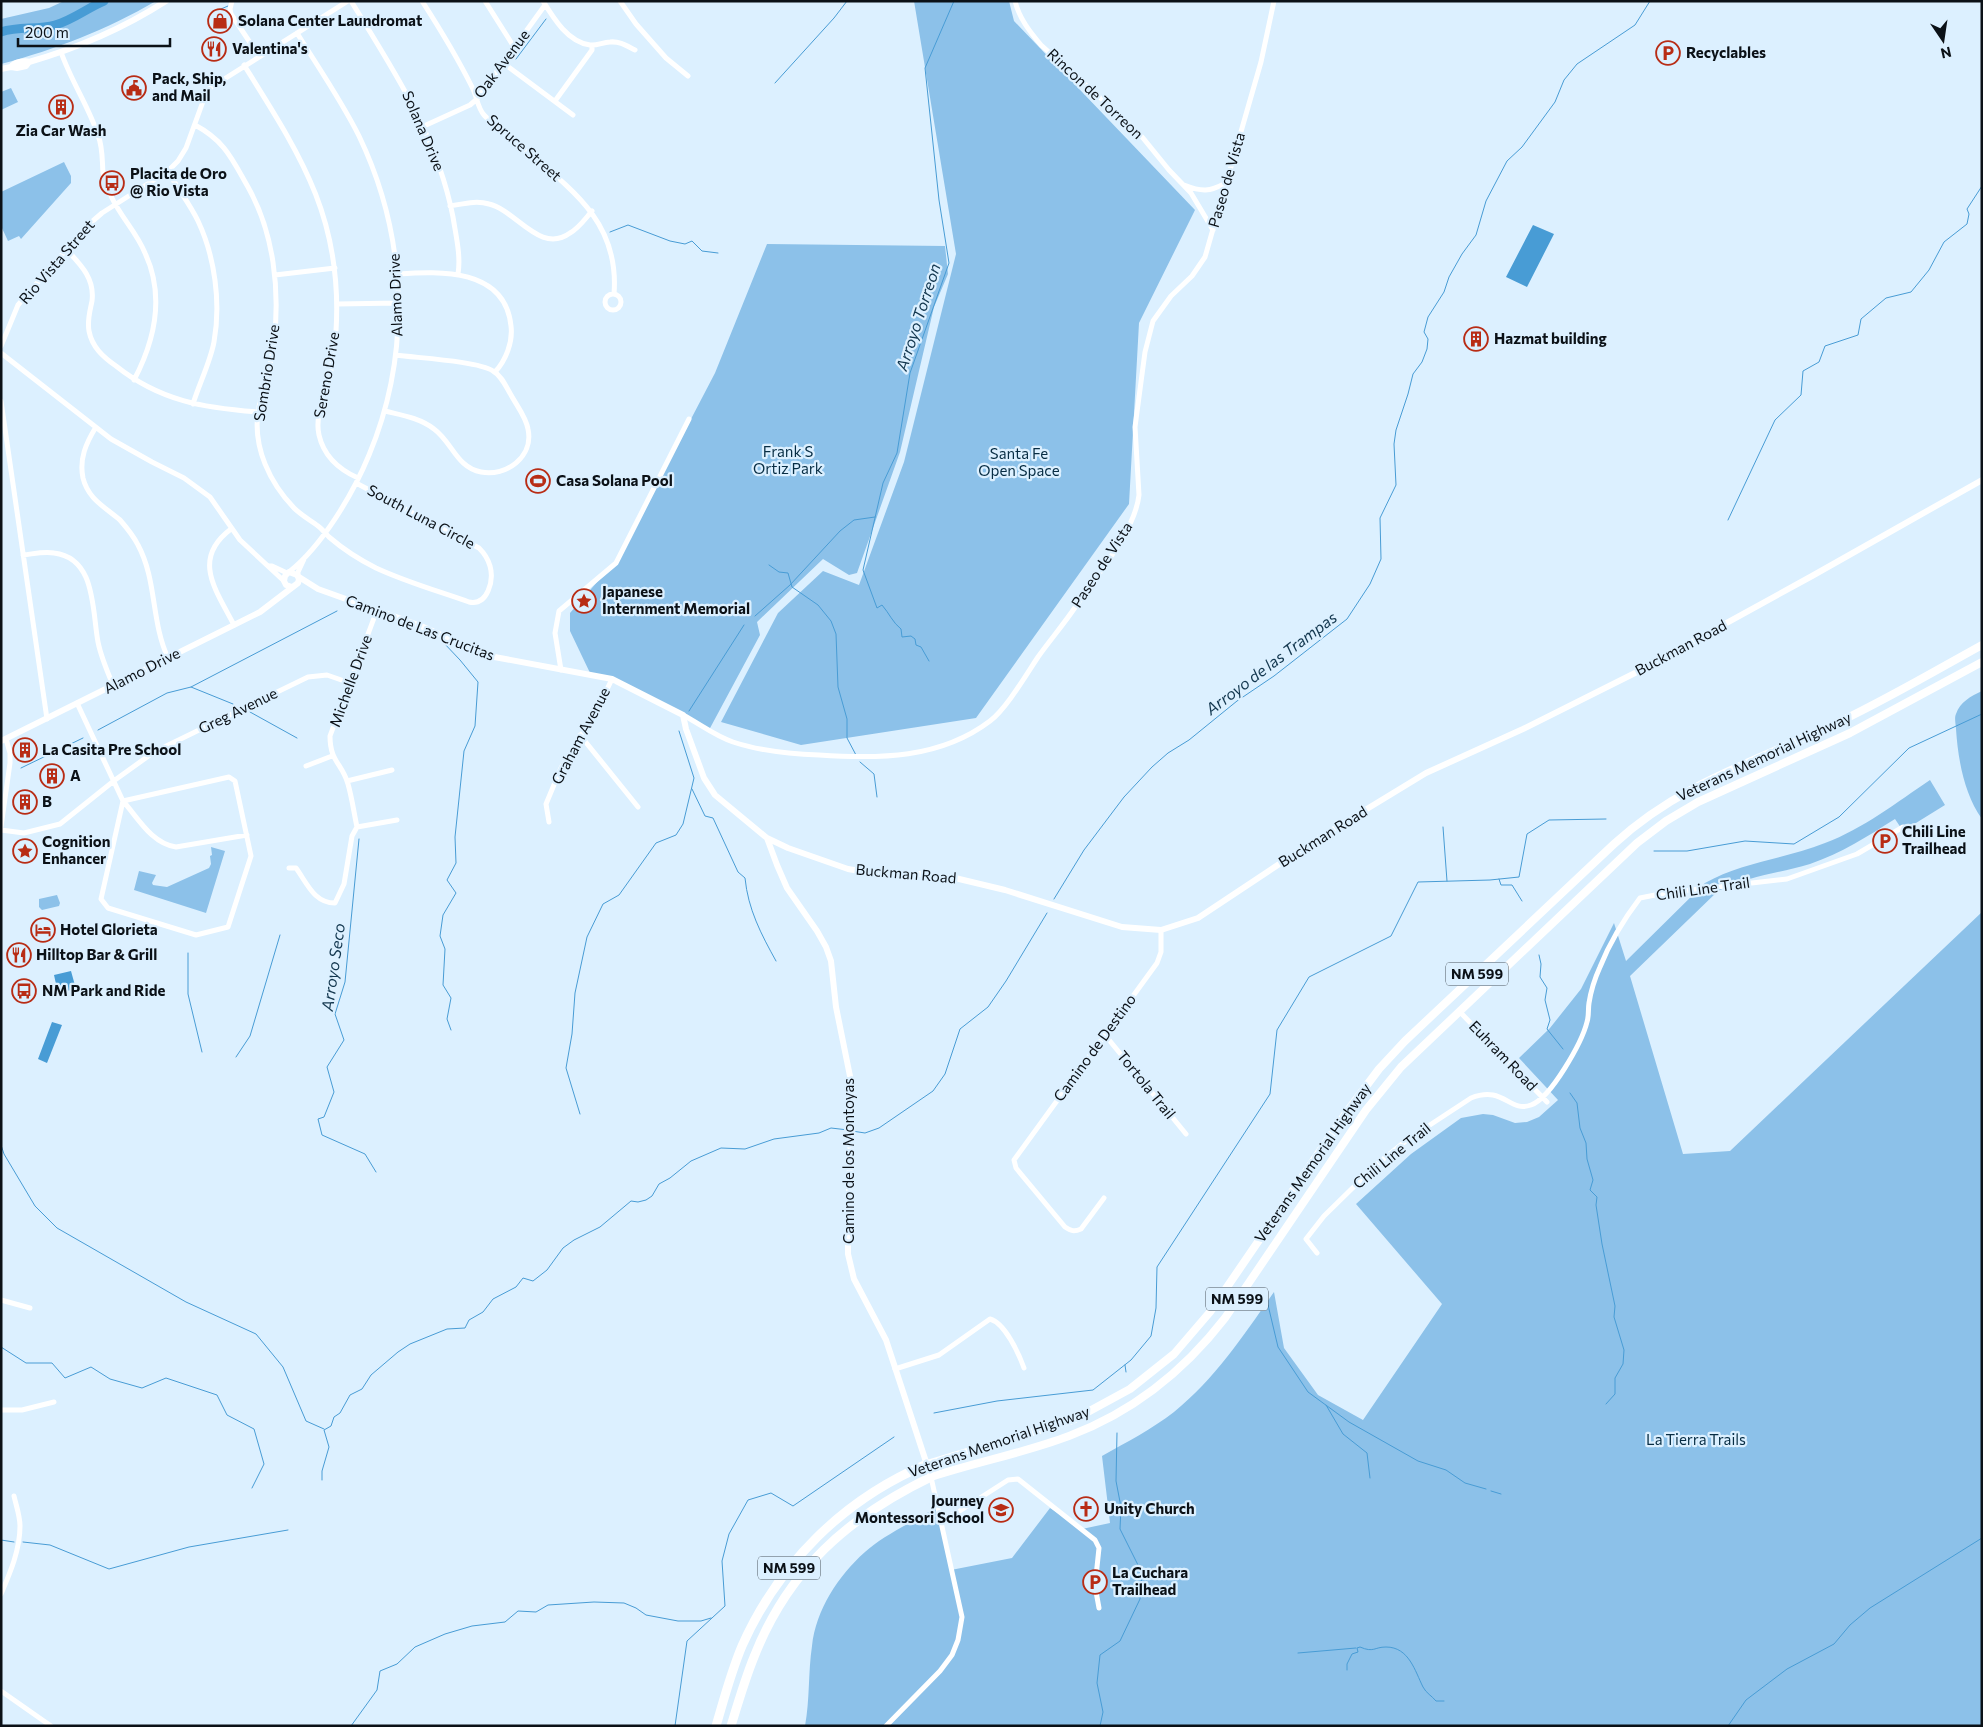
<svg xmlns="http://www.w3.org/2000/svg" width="1983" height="1727" viewBox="0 0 1983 1727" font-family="Commissioner,sans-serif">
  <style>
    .green { fill: #8cc1e9 }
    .water { fill: #489cd5 }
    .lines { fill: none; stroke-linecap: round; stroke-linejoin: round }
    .stream { stroke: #489cd5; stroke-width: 1 }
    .river { stroke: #489cd5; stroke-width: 9 }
    .minor { stroke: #fff; stroke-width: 5 }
    .tertiary { stroke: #fff; stroke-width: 6 }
    .trunk { stroke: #fff; stroke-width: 8 }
    .motorway { stroke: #fff; stroke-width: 9 }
    .labels { text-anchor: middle; stroke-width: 4.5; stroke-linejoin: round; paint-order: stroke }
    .shield { fill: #dcf0ff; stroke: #4a545d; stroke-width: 1 }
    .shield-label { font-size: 14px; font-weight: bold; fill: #0b1117 }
    .poi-label { font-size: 15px; font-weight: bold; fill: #0b1117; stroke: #dcf0ff; text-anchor: start }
    .street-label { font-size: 15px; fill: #0b1117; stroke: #dcf0ff }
    .park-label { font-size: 15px; fill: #072d44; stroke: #dcf0ff }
    .water-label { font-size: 16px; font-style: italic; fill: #13374f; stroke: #dcf0ff }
  </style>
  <rect width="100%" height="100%" fill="#dcf0ff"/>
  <path class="green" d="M64,1H156C106,30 57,49 1,64V19L49,8Z
    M914,1H1009L1014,21L1195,210L1139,323L1129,504L976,718L801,745L721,722L778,613L823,571L859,585L904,462L956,254Z
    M11,88L18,102L1,110V92Z
    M64,162L71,176V183L21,239L19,236L8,241L1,226V192Z
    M767,244L945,246L948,274L934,307L900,452L857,573L849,575L823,559L757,622L760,635L709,730L634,690L591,675L570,631V613L619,557L715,373Z
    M1982,691V819C1964,794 1958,759 1956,729C1956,725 1954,718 1956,714C1960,702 1971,696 1982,691Z
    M1930,780L1945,805L1903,831L1895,819C1868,836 1842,853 1810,864C1780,873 1748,876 1718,891L1630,976L1683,1154L1730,1151L1982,912V1726H805C810,1699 808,1673 812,1646C816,1610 838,1576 865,1552C884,1535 914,1521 936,1508L951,1570L1012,1558L1050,1508L1082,1529L1110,1523L1102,1456C1127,1442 1152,1429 1174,1412C1215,1379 1244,1335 1274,1292L1284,1348L1318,1395L1363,1420L1442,1304L1356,1204L1411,1154L1461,1118L1483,1114L1493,1115L1515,1123L1527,1122L1539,1117L1558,1100L1519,1058L1550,1028L1581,989L1614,923L1626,961L1705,883C1742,862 1785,859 1825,843C1863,829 1897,802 1930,780Z
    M211,847L225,851L206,913L134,890L139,871L156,875L152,883L153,885L167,887L209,868L211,864L210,856L212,855Z
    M57,895L60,903L59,906L42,910L39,907V899Z"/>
  <path class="water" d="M1533,225L1554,234L1527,287L1506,277Z
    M71,971L76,989L58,993L54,975Z
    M52,1022L62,1025L47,1063L38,1059Z"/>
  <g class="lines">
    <path class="stream" d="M221,9L228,6
      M516,59L546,19
      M775,83L834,18L847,1
      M610,232L628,225L670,241L685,244L692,241L702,251L718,253
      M1728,520L1775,420L1801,395L1803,371L1819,362L1825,346L1858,335L1861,319L1886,298L1911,292L1929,270L1944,242L1967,224L1969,214L1967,209L1982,186
      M769,565L779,572L788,573L792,587L818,605L831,621L836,634L838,687L847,719V738L856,755
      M755,616L790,585L840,531L854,520L875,517
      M442,641L460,660L478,682L475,726L464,751L455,837L456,863L447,880L456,893L443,915L440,936L445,949L443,985L451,998L447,1019L451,1030
      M929,661L921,647L916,645L915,639L911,636L902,637L901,629C893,623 889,613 882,605L877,608L863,570L883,483L897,453L910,373L949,263L939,200L925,68L954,1
      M191,687L337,611
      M689,711L744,625
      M250,712L297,738
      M98,730L167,693L191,687L233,704
      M860,762L874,774L877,797
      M21,768L83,738
      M692,789L705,816L713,818L738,872L745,878C748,909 761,934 776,961
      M1443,827L1447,881
      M359,839L345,982L335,1014L344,1040L327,1067L334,1092L324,1117L318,1119L322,1135L365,1154L376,1172
      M1654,851H1687L1745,841L1794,844L1839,817L1909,748L1982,714
      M1499,879L1501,885H1512L1522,901
      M1054,899L1084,850L1124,797L1152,767L1168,753L1189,740L1237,701L1274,676L1347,619L1370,584L1381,559L1380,518L1396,485L1394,444L1396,430L1408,394L1413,374L1422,362L1427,349L1428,339L1424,332L1428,317L1444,292L1449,277L1462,254L1476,235L1486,201L1507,161L1522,147L1555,102L1564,80L1577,64L1635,25L1650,1
      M188,953V994L202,1052
      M1539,955L1541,964L1540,977L1547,988L1545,1000L1550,1020L1547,1029L1563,1049
      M236,1057L250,1036L280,935
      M1570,1093L1577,1103L1580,1128L1586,1143L1587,1159L1593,1180L1590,1190L1597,1197L1596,1205L1602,1244L1615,1306L1614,1317L1624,1350L1623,1364L1615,1378V1394L1606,1404
      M580,1114L566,1068L572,1034L575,993L587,937L603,904L619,895L656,843L676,835L683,824L694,778L679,731
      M852,1131L865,1133L879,1128L933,1091L945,1074L960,1029L988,1007L1006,981L1047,913
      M1,1145L4,1154L35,1206L57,1228L186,1302L256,1334L283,1367L306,1421L324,1429
      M1268,1305L1278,1347L1308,1392L1349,1422L1418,1461L1446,1470L1465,1483L1486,1489
      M1,1347L26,1363H52L65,1378L91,1367L110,1379L142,1388L166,1378L217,1395L227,1415L254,1429L264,1464L252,1488
      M1125,1365L1126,1372
      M1326,1405L1343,1434L1367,1453L1370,1478
      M934,1413L997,1401L1093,1390L1131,1360L1151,1336L1156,1308L1157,1267L1270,1094L1277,1030L1309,977L1391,936L1418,882L1490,880L1519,877L1527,834L1549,820L1606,819
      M322,1480V1471L329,1447L324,1430L331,1426L334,1417L340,1413L350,1395L362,1389L371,1375L398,1352L410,1344L447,1329L465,1328L469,1320L483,1312L493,1299L516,1287L523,1278L533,1281L547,1270L563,1248L574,1240L600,1227L631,1201L638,1202L646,1200L652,1196L659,1184L670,1178L691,1161L721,1148L745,1149L774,1139L819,1133L831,1128L848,1130
      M1491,1491L1501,1494
      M1,1540L14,1542
      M23,1542L50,1545L109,1569L189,1547L288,1530
      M1298,1653L1356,1648
      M1347,1670V1664L1352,1654L1358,1652L1357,1648L1360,1647C1374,1653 1374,1647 1386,1647C1409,1647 1415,1671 1423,1687C1426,1693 1432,1696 1436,1701H1444
      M351,1726L377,1690L380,1671L397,1664L415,1647L445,1634L472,1626L505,1622L518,1611L536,1612L548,1605L594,1602L624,1603L636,1608L646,1615L678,1621H701L711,1618
      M675,1726L687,1641L725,1606L722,1561L729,1534L748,1500L771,1493L793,1506L894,1437
      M1100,1726L1103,1712L1097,1683L1100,1655L1120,1641L1140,1599L1142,1573L1120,1529L1121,1507L1116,1481L1117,1433
      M1728,1726L1746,1700L1787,1669L1834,1644L1850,1625L1870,1608L1982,1538"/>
    <path class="river" d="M1,32C19,26 38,30 55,25C73,20 87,8 104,1"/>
    <path class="minor" d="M232,1L230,9L231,14L259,56
      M351,1C394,71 437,135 453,217C456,236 461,256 458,274
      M422,1C440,29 457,57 472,87C477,96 477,107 484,115C493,125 505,134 516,143C567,186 620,219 614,294
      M485,1L514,47
      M543,1C554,19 568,42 590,45C597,46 603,42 610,42C620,41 627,46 635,50
      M620,1L636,24L666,58L688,76
      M1015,1C1019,18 1030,32 1041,45L1123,118L1143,138L1169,170L1191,193L1213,230
      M61,52C71,81 89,107 98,135C103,148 102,160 103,173C104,181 109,190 112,198C121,217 137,233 145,253C165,296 155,340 134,380
      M503,63L573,115
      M244,65C301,156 343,219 336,331C335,349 332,367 328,384C323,401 315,418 319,435C324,457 340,470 358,478
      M555,101L592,50V46
      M195,125C225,141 232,159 248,187C274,233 280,290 274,342C272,365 262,388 258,412C253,448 270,483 294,508C301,515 310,520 318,526C322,529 325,533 329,537C343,549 360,560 376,568C406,582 438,591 469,602C488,606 494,580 490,566C488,559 484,553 479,548L356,483
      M424,126L470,105L477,99L545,5
      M168,171C177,188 190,204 198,221C215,257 221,303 214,342C210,363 199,384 193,404
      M1184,185C1202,192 1209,192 1226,183
      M450,206C463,204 476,200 489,204C516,210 540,255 570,233C579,228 585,219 592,211
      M66,249C80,264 95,278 92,301C90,311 87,320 89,331C92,347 103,357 116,366C160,401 204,408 258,412
      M398,274C440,271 505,268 511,326C513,342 506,360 495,372
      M275,275L335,268
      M605 302a8 8 0 1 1 16 0a8 8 0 1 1-16 0Z
      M337,304L399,303
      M1,346L18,305L87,226L102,213L168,171L178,161L186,148L205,96L210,88L348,1
      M1,353L111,439L152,462L184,478L210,497L240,540L284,581
      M1,401L47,719
      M385,411C401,415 420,418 434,429C452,442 457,468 481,472C506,477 534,457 528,429C526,417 517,406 511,395C506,387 502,376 493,371C478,361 417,358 396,355
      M96,427C86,443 79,459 83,478C88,499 105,507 120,520C127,528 133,535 138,545C157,580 151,622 168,658
      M231,529C191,559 216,590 234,625
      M23,555C33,554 44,551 54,553C96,558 92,610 98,642C101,657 107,671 113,685
      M269,566H272L287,573
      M289,572C322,546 353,494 369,455C412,352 407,236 359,136C341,100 318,67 297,33
      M298,576V572L305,557
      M377,610L330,736C330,762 342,763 348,784C352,798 354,813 357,827L397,820
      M561,670L555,633L559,611L616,563L689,419
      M77,703L123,801L101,899L108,908L196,935L228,927L251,856L235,781L229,777L123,801C138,818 152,844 176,847L247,835
      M683,715C700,724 715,736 733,742C760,751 791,754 819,755C879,759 940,759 990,721C1006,709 1026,675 1038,657C1050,640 1064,624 1076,606C1097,575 1135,531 1139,495L1135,427L1145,352L1153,321L1171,296L1192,276L1205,257L1261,62L1274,1
      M580,735L638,807
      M306,766L332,756
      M347,781L392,770
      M549,822L546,804L561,768L598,708L612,679
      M1,827L10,763V753L6,739
      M1,830L24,833L60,824L115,780L154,752L308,677L327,675L350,683
      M289,868H296C307,883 314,903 335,903L344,884L352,836L357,827
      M1459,1011L1547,1102
      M1105,1035L1186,1134
      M1104,1198L1081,1229C1074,1232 1071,1231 1065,1227L1016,1168L1014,1160L1157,963L1161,952V930
      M1317,1253L1306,1239L1324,1216L1377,1164L1407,1140L1471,1098C1504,1085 1509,1113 1531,1105C1551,1098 1582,1042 1587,1022C1589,1016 1588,1009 1589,1003C1591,990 1595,978 1600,967C1610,942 1624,919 1640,898L1665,893L1787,879L1857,854L1903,827
      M1,1300L30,1308
      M895,1369L939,1355L990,1319C1005,1323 1019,1354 1024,1368
      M1,1410H22L54,1402
      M939,1519L955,1514L1008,1480L1018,1479L1095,1540L1099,1548L1095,1586L1099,1608
      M1,1594C10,1573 20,1550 20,1526C20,1516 16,1505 14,1496
      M1,1691L51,1726
      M886,1726L940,1671L952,1655L958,1640L962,1617L931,1477"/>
    <path class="tertiary" d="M11,67C14,62 25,60 29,62
      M1,69L11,67L17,68L26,66L29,62C78,48 124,28 166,1
      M299,577L318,589L421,626L489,656L612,679L683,715L686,729L704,778L715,795L767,838L788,848L848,869L876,874H919L955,878L1005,890L1122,927L1161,930L1198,918L1311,843L1426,773L1523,729L1641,670L1812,576L1982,480
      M1,741L260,612L298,583L299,579L297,575L289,572L285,576L284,581L286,585L292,587
      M767,838L777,865L787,888L817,931L826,947L831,961L836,1007L852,1086L848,1231V1254L854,1279L886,1340L931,1477"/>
    <path class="trunk" d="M927,1464L1073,1420L1130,1389L1174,1354L1210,1312L1346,1113L1379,1069L1405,1041L1614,844C1681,782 1760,760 1841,721C1889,698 1935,671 1982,645
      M931,1477C976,1462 1024,1453 1069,1436C1133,1412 1184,1371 1225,1318L1366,1110L1401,1067L1637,843L1666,821L1698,802L1850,733L1982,662"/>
    <path class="motorway" d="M716,1726C724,1699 731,1672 742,1646C779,1563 844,1499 927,1464
      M731,1726C738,1703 745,1679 754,1657C788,1570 848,1517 931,1477"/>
  </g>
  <defs>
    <g id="shop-ring" transform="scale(1.25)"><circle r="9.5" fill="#dcf0ff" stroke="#b82c15" stroke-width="1.5"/><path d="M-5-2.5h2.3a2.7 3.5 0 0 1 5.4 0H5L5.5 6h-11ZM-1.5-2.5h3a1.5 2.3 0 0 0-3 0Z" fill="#b82c15"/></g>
    <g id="restaurant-ring" transform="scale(1.25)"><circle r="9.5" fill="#dcf0ff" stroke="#b82c15" stroke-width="1.5"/><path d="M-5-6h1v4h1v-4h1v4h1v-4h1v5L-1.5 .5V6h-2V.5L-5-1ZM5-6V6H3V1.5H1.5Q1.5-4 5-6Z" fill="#b82c15"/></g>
    <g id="parking-ring" transform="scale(1.25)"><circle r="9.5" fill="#dcf0ff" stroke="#b82c15" stroke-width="1.5"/><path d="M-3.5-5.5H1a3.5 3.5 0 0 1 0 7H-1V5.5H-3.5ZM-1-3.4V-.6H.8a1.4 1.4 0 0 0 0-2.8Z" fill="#b82c15"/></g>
    <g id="civic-ring" transform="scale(1.25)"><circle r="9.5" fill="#dcf0ff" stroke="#b82c15" stroke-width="1.5"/><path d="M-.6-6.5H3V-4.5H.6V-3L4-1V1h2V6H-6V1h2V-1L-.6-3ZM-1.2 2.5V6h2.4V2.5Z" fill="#b82c15"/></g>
    <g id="building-ring" transform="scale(1.25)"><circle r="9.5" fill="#dcf0ff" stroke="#b82c15" stroke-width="1.5"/><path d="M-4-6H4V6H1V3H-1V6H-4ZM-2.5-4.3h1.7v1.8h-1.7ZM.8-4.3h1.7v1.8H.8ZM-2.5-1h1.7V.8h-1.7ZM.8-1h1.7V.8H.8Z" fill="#b82c15"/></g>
    <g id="bus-ring" transform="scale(1.25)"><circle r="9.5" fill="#dcf0ff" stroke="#b82c15" stroke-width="1.5"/><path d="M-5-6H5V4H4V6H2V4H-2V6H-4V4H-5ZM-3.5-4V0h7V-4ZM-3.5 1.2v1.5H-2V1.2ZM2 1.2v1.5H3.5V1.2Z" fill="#b82c15"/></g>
    <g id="stadium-ring" transform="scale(1.25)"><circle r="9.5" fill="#dcf0ff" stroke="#b82c15" stroke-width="1.5"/><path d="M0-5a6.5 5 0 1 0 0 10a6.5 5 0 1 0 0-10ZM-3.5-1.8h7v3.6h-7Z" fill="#b82c15"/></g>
    <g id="sight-ring" transform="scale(1.25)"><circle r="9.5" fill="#dcf0ff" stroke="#b82c15" stroke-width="1.5"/><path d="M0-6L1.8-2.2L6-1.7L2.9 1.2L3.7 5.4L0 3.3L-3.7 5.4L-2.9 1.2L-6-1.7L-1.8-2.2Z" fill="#b82c15"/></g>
    <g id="hotel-ring" transform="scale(1.25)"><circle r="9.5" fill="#dcf0ff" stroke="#b82c15" stroke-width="1.5"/><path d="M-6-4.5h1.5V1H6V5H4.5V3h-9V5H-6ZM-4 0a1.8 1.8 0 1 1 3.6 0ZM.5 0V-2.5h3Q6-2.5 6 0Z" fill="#b82c15"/></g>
    <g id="church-ring" transform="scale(1.25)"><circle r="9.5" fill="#dcf0ff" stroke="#b82c15" stroke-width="1.5"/><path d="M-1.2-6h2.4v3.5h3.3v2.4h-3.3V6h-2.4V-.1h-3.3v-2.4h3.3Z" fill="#b82c15"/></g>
    <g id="school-ring" transform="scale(1.25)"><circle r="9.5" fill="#dcf0ff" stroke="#b82c15" stroke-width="1.5"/><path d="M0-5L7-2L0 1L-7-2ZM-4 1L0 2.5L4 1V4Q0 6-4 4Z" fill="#b82c15"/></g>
  </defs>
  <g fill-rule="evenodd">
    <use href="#shop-ring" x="220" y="21"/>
    <use href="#restaurant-ring" x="214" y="49"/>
    <use href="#parking-ring" x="1668" y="53"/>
    <use href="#civic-ring" x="134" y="88"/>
    <use href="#building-ring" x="61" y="107"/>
    <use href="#bus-ring" x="112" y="183"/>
    <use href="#building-ring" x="1476" y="339"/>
    <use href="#stadium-ring" x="538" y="481"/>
    <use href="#sight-ring" x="584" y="601"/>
    <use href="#building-ring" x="25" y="750"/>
    <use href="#building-ring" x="52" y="776"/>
    <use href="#building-ring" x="25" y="802"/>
    <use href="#parking-ring" x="1885" y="841"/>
    <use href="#sight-ring" x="25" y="851"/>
    <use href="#hotel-ring" x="43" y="930"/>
    <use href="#restaurant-ring" x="19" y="955"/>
    <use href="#bus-ring" x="24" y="991"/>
    <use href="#church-ring" x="1086" y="1509"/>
    <use href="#school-ring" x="1001" y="1510"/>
    <use href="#parking-ring" x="1095" y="1582"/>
  </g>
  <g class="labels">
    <g class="shield">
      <rect x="1446" y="962.5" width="62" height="23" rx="4"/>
      <rect x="1206" y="1287.5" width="62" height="23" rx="4"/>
      <rect x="758" y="1556.5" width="62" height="23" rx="4"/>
    </g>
    <g class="shield-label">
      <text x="1477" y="979">NM 599</text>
      <text x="1237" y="1304">NM 599</text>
      <text x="789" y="1573">NM 599</text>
    </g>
    <g class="poi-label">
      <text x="238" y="26">Solana Center Laundromat</text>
      <text x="232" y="54">Valentina's</text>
      <text x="1686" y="58">Recyclables</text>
      <text x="152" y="84">Pack, Ship,<tspan x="152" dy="17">and Mail</tspan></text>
      <text x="61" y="136" text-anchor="middle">Zia Car Wash</text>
      <text x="130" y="179">Placita de Oro<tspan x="130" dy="17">@ Rio Vista</tspan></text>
      <text x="1494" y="344">Hazmat building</text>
      <text x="556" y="486">Casa Solana Pool</text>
      <text x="602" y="597">Japanese<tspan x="602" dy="17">Internment Memorial</tspan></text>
      <text x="42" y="755">La Casita Pre School</text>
      <text x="70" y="781">A</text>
      <text x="42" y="807">B</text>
      <text x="1902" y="837">Chili Line<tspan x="1902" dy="17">Trailhead</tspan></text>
      <text x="42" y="847">Cognition<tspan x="42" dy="17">Enhancer</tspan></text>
      <text x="60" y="935">Hotel Glorieta</text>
      <text x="36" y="960">Hilltop Bar &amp; Grill</text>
      <text x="42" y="996">NM Park and Ride</text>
      <text x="984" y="1506" text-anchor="end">Journey<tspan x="984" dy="17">Montessori School</tspan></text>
      <text x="1104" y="1514">Unity Church</text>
      <text x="1112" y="1578">La Cuchara<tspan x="1112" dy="17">Trailhead</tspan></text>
    </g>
    <g class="street-label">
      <text transform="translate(502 64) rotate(-53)" y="5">Oak Avenue</text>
      <text transform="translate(1095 94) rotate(43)" y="5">Rincon de Torreon</text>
      <text transform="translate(423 131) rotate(67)" y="5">Solana Drive</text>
      <text transform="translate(524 148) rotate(41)" y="5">Spruce Street</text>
      <text transform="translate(1227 180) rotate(-74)" y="5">Paseo de Vista</text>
      <text transform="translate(57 262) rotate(-49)" y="5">Rio Vista Street</text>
      <text transform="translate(396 295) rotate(-92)" y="5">Alamo Drive</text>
      <text transform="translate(267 373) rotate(-81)" y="5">Sombrio Drive</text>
      <text transform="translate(327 375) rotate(-80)" y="5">Sereno Drive</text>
      <text transform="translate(421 517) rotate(28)" y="5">South Luna Circle</text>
      <text transform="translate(1102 565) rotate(-57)" y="5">Paseo de Vista</text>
      <text transform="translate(420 628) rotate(21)" y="5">Camino de Las Crucitas</text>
      <text transform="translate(1681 648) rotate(-28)" y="5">Buckman Road</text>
      <text transform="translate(142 671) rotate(-27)" y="5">Alamo Drive</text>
      <text transform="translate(351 681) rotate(-70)" y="5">Michelle Drive</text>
      <text transform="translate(238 711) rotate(-26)" y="5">Greg Avenue</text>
      <text transform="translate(581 736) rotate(-62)" y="5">Graham Avenue</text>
      <text transform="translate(1764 757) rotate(-25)" y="5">Veterans Memorial Highway</text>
      <text transform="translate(1323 837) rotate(-32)" y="5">Buckman Road</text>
      <text transform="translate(906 874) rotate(5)" y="5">Buckman Road</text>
      <text transform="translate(1703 889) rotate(-8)" y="5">Chili Line Trail</text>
      <text transform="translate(1095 1048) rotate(-54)" y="5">Camino de Destino</text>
      <text transform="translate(1503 1056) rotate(46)" y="5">Euhram Road</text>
      <text transform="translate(1146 1085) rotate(51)" y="5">Tortola Trail</text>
      <text transform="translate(1392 1156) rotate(-39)" y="5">Chili Line Trail</text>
      <text transform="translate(849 1161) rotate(-90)" y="5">Camino de los Montoyas</text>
      <text transform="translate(1313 1163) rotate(-55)" y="5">Veterans Memorial Highway</text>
      <text transform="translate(999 1442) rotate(-19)" y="5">Veterans Memorial Highway</text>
    </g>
    <g class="park-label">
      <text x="788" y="457">Frank S<tspan x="788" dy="17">Ortiz Park</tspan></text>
      <text x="1019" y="459">Santa Fe<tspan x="1019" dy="17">Open Space</tspan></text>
      <text x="1696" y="1445">La Tierra Trails</text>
    </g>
    <g class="water-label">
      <text transform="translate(918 317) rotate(-72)" y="6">Arroyo Torreon</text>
      <text transform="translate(1271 663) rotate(-37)" y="6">Arroyo de las Trampas</text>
      <text transform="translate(333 967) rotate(-82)" y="6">Arroyo Seco</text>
    </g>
  </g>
  <rect width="1983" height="1727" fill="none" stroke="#0b1117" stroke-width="5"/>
  <g transform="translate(1943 40) rotate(167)" stroke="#dcf0ff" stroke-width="4" paint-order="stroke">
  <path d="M0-4L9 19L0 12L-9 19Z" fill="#0b1117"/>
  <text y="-8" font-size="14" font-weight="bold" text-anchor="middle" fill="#0b1117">N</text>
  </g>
  <path d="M18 38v8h152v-8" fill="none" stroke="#0b1117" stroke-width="2.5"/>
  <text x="25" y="38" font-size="15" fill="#0b1117" stroke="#dcf0ff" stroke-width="4" paint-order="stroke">200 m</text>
</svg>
